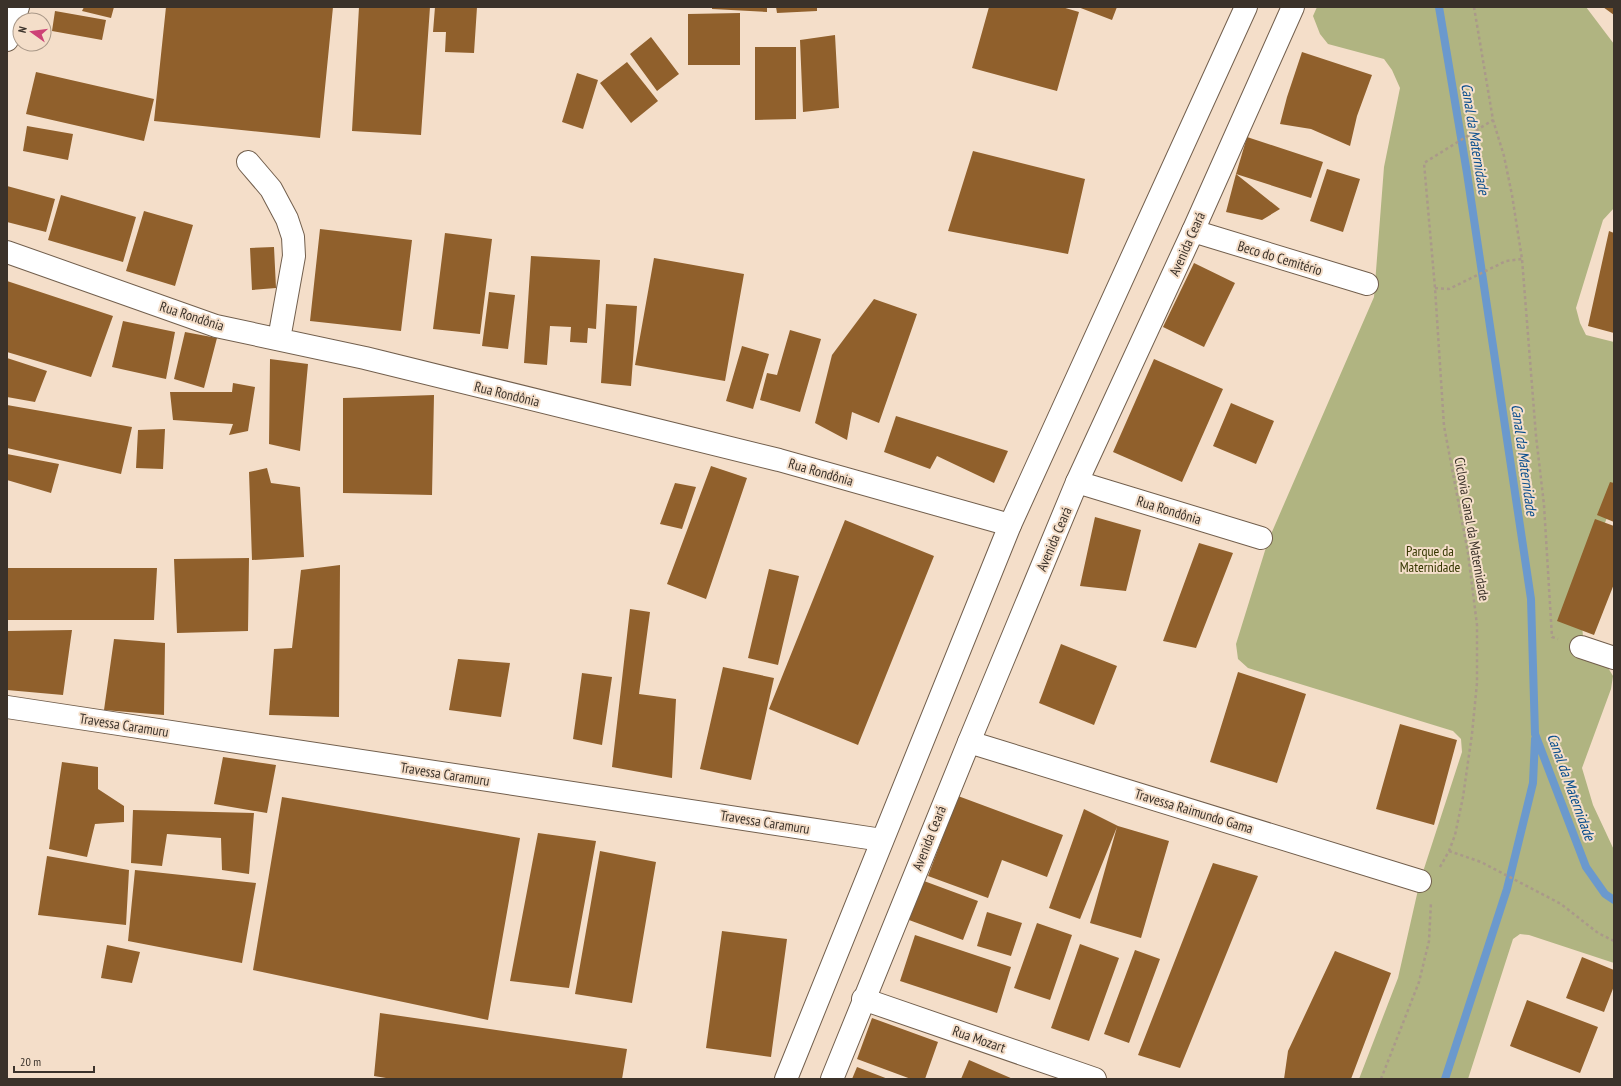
<svg xmlns="http://www.w3.org/2000/svg" width="1621" height="1086" viewBox="0 0 1621 1086" font-family="'PT Sans Narrow',sans-serif">
  <style>
    .green { fill: #b0b481 }
    .lines { fill: none; stroke-linecap: round; stroke-linejoin: round }
    .stream { stroke: #6b99cd; stroke-width: 8 }
    .building { fill: #90602c }
    .minor-casing { stroke: #725f4d; stroke-width: 24 }
    .major-casing { stroke: #725f4d; stroke-width: 24 }
    .path { stroke: #aa998a; stroke-width: 2.5; stroke-dasharray: 3 3; stroke-linecap: butt }
    .minor { stroke: #fff; stroke-width: 22 }
    .major { stroke: #fff; stroke-width: 22 }
    .labels { text-anchor: middle; stroke-width: 4; stroke-linejoin: round; paint-order: stroke }
    .street-label { font-size: 14px; fill: #3b322a; stroke: #f4dec9 }
    .park-label { font-size: 14px; fill: #353700; stroke: #f4dec9 }
    .water-label { font-size: 15px; font-style: italic; fill: #084d8d; stroke: #f4dec9 }
  </style>
  <rect width="100%" height="100%" fill="#f4dec9"/>
  <path class="green" d="M1317,7H1586L1614,44V208L1603,220L1576,308L1580,323L1586,335L1614,342V499L1597,544L1582,626L1583,636L1581,647L1607,666L1613,676L1611,689L1582,768L1593,805L1614,850V963L1529,935L1520,934L1513,939L1468,1079H1359L1398,978L1420,881L1462,752L1461,739L1453,731L1248,668L1238,659L1236,644L1268,541L1374,297L1384,167L1400,88L1392,70L1384,59L1328,44L1320,34L1313,16Z"/>
  <g class="lines">
    <path class="stream" d="M1439,7L1467,173L1531,599L1535,734L1586,867L1605,894L1614,900
      M1445,1079L1507,889L1533,783L1535,739"/>
  </g>
  <path class="building" d="M84,7H114L111,18L82,11Z
    M166,7H333L320,138L154,121Z
    M359,7H430L421,135L352,131Z
    M435,7H477L474,53L445,52L446,32H433Z
    M712,7H767V12L712,9Z
    M776,7H817V11L777,13Z
    M989,7H1062L1079,12L1057,91L972,68Z
    M1078,7H1117L1112,20Z
    M1603,7H1614V15Z
    M55,11L106,20L102,40L52,31Z
    M740,13V65H688V14Z
    M835,35L839,108L803,112L800,40Z
    M651,37L679,74L657,91L630,54Z
    M755,47H796V119L755,120Z
    M1302,52L1372,75L1357,116L1350,146L1311,129L1280,124L1287,97Z
    M627,62L658,101L631,123L600,83Z
    M36,72L154,99L144,141L26,114Z
    M577,73L598,80L583,129L562,122Z
    M27,126L73,134L68,160L23,151Z
    M1247,137L1323,162L1311,198L1236,174Z
    M973,151L1085,179L1068,254L948,231Z
    M1327,169L1360,179L1343,232L1310,221Z
    M1236,174L1280,209L1262,220L1226,212Z
    M7,186L55,199L46,232L7,222Z
    M61,195L136,217L123,262L48,240Z
    M144,211L193,225L175,286L126,271Z
    M320,229L412,240L401,331L310,321Z
    M1609,231L1614,233V333L1588,326Z
    M445,233L492,239L480,334L433,329Z
    M274,247L276,288L252,290L250,248Z
    M531,256L600,260L596,329L588,328L587,343L570,342L571,327L550,326L547,365L524,363Z
    M654,258L744,274L725,381L635,365Z
    M1194,263L1235,283L1204,347L1163,327Z
    M7,281L113,316L91,377L7,352Z
    M489,292L515,295L508,349L482,346Z
    M874,299L917,314L879,423L852,412L847,440L815,423L832,355Z
    M606,304L637,306L631,386L601,383Z
    M123,321L175,332L166,379L112,367Z
    M790,330L821,339L800,412L760,400L767,373L777,375Z
    M185,332L217,338L204,388L174,379Z
    M742,346L769,354L753,409L726,401Z
    M7,358L47,371L35,402L7,397Z
    M270,359L308,364L300,451L269,444Z
    M1154,359L1223,389L1182,482L1113,452Z
    M233,383L255,387L248,431L229,435L233,424L173,420L170,392H232Z
    M434,395L432,495L343,493V398Z
    M1231,403L1274,421L1256,464L1213,446Z
    M7,405L132,427L121,474L7,448Z
    M896,416L1008,451L994,483L937,456L930,469L884,452Z
    M165,429L163,469L136,468L138,430Z
    M7,454L59,464L51,493L7,480Z
    M711,466L747,478L706,599L667,584Z
    M267,468L271,483L300,487L304,557L252,560L249,472Z
    M1610,482L1614,483V522L1597,515Z
    M675,483L696,487L682,529L660,524Z
    M1095,517L1141,530L1126,591L1080,586Z
    M1595,519L1614,526V584L1594,635L1557,621Z
    M845,520L934,556L858,745L769,709Z
    M1199,543L1233,553L1196,648L1163,641Z
    M249,558L248,631L177,633L174,559Z
    M340,565L339,717L269,715L274,649L292,648L301,570Z
    M7,568H157L154,620H7Z
    M769,569L799,576L778,665L748,658Z
    M630,609L650,612L639,694L676,699L672,778L612,767Z
    M72,630L63,695L7,690V631Z
    M114,639L165,643L164,715L104,710Z
    M1061,644L1117,666L1094,725L1039,703Z
    M458,659L510,663L501,717L449,710Z
    M723,667L774,678L751,780L700,769Z
    M1238,672L1306,694L1277,783L1210,762Z
    M582,673L612,677L602,745L573,739Z
    M1400,724L1457,740L1434,825L1376,809Z
    M223,757L276,765L267,813L214,804Z
    M62,762L98,767V789L124,806V822L95,824L87,857L49,849Z
    M958,796L1063,835L1047,877L1002,860L988,898L928,876Z
    M282,797L520,838L488,1020L253,970Z
    M1084,809L1118,826L1169,841L1141,938L1090,923L1117,827L1080,919L1049,908Z
    M133,810L254,813L249,874L222,870L221,838L167,834L162,866L131,863Z
    M538,833L596,841L569,988L510,981Z
    M600,851L656,862L632,1003L575,994Z
    M47,856L129,870L126,925L38,915Z
    M1213,863L1258,876L1180,1068L1138,1055Z
    M135,870L256,883L242,963L128,941Z
    M924,881L978,901L963,940L909,920Z
    M987,912L1022,923L1011,956L977,946Z
    M1037,923L1072,935L1050,1000L1014,988Z
    M722,931L787,939L771,1057L706,1048Z
    M915,935L1011,967L997,1013L900,981Z
    M1080,944L1119,958L1089,1041L1051,1028Z
    M107,945L140,952L132,983L101,978Z
    M1135,950L1160,959L1129,1043L1104,1034Z
    M1335,951L1391,973L1351,1079H1284L1288,1051Z
    M1582,957L1614,970V986L1604,1012L1566,998Z
    M1527,1000L1598,1027L1580,1073L1510,1046Z
    M380,1013L627,1049L622,1079H392L374,1076Z
    M872,1018L938,1042L925,1079H911L857,1059Z
    M969,1060L1013,1079H961Z
    M857,1067L888,1079H852Z"/>
  <g class="lines">
    <g class="minor-casing">
      <path id="minor" d="M7,40L18,7
        M248,162L271,189L287,219L293,237L294,256L279,339
        M1193,231L1367,284
        M7,252L216,326L365,358L779,460L1010,525
        M1077,482L1261,538
        M1581,647L1614,658
        M7,707L882,840
        M969,742L1420,881
        M863,999L1095,1079"/>
    </g>
    <g class="major-casing">
      <path id="major" d="M786,1079L1010,525L1246,7
        M832,1079L969,742L1077,482L1193,231L1293,7"/>
    </g>
    <path class="path" d="M1474,7L1493,120L1504,156L1512,195L1522,259L1536,436L1544,505L1552,637L1558,639
      M1435,288L1449,289L1506,261L1522,259
      M1449,851L1481,862L1561,904L1598,933L1614,941
      M1440,867L1449,851L1455,835L1463,797L1472,734L1477,683V625L1468,553L1444,426L1435,288L1424,163L1493,120
      M1381,1079L1419,982L1429,941L1431,902"/>
    <use href="#minor" class="minor"/>
    <use href="#major" class="major"/>
  </g>
  <g class="labels">
    <g class="street-label">
      <text transform="translate(1187 244) rotate(-66)" y="5">Avenida Ceará</text>
      <text transform="translate(1280 258) rotate(17)" y="5">Beco do Cemitério</text>
      <text transform="translate(192 316) rotate(18)" y="5">Rua Rondônia</text>
      <text transform="translate(507 394) rotate(14)" y="5">Rua Rondônia</text>
      <text transform="translate(821 472) rotate(16)" y="5">Rua Rondônia</text>
      <text transform="translate(1169 510) rotate(17)" y="5">Rua Rondônia</text>
      <text transform="translate(1472 529) rotate(80)" y="5">Ciclovia Canal da Maternidade</text>
      <text transform="translate(1054 539) rotate(-67)" y="5">Avenida Ceará</text>
      <text transform="translate(124 725) rotate(9)" y="5">Travessa Caramuru</text>
      <text transform="translate(445 774) rotate(9)" y="5">Travessa Caramuru</text>
      <text transform="translate(1194 811) rotate(17)" y="5">Travessa Raimundo Gama</text>
      <text transform="translate(765 822) rotate(9)" y="5">Travessa Caramuru</text>
      <text transform="translate(929 838) rotate(-68)" y="5">Avenida Ceará</text>
      <text transform="translate(979 1039) rotate(19)" y="5">Rua Mozart</text>
    </g>
    <g class="park-label">
      <text x="1430" y="556">Parque da<tspan x="1430" dy="16">Maternidade</tspan></text>
    </g>
    <g class="water-label">
      <text transform="translate(1475 139) rotate(81)" y="5">Canal da Maternidade</text>
      <text transform="translate(1524 460) rotate(82)" y="5">Canal da Maternidade</text>
      <text transform="translate(1571 787) rotate(70)" y="5">Canal da Maternidade</text>
    </g>
  </g>
  <rect width="1621" height="1086" fill="none" stroke="#3b322a" stroke-width="16"/>
  <g transform="translate(32 32) rotate(284)"><circle r="19" fill="#f4dec9" stroke="#aa9989"/>
  <path d="M0-3L7 15L0 10L-7 15Z" fill="#cd4277"/>
  <text y="-6" font-size="11" font-weight="bold" text-anchor="middle" fill="#3b322a">N</text>
  </g>
  <path d="M14 1066v6h80v-6" fill="none" stroke="#3b322a" stroke-width="2"/>
  <text x="20" y="1066" font-size="12" fill="#3b322a" stroke="#f4dec9" stroke-width="3" paint-order="stroke">20 m</text>
</svg>
